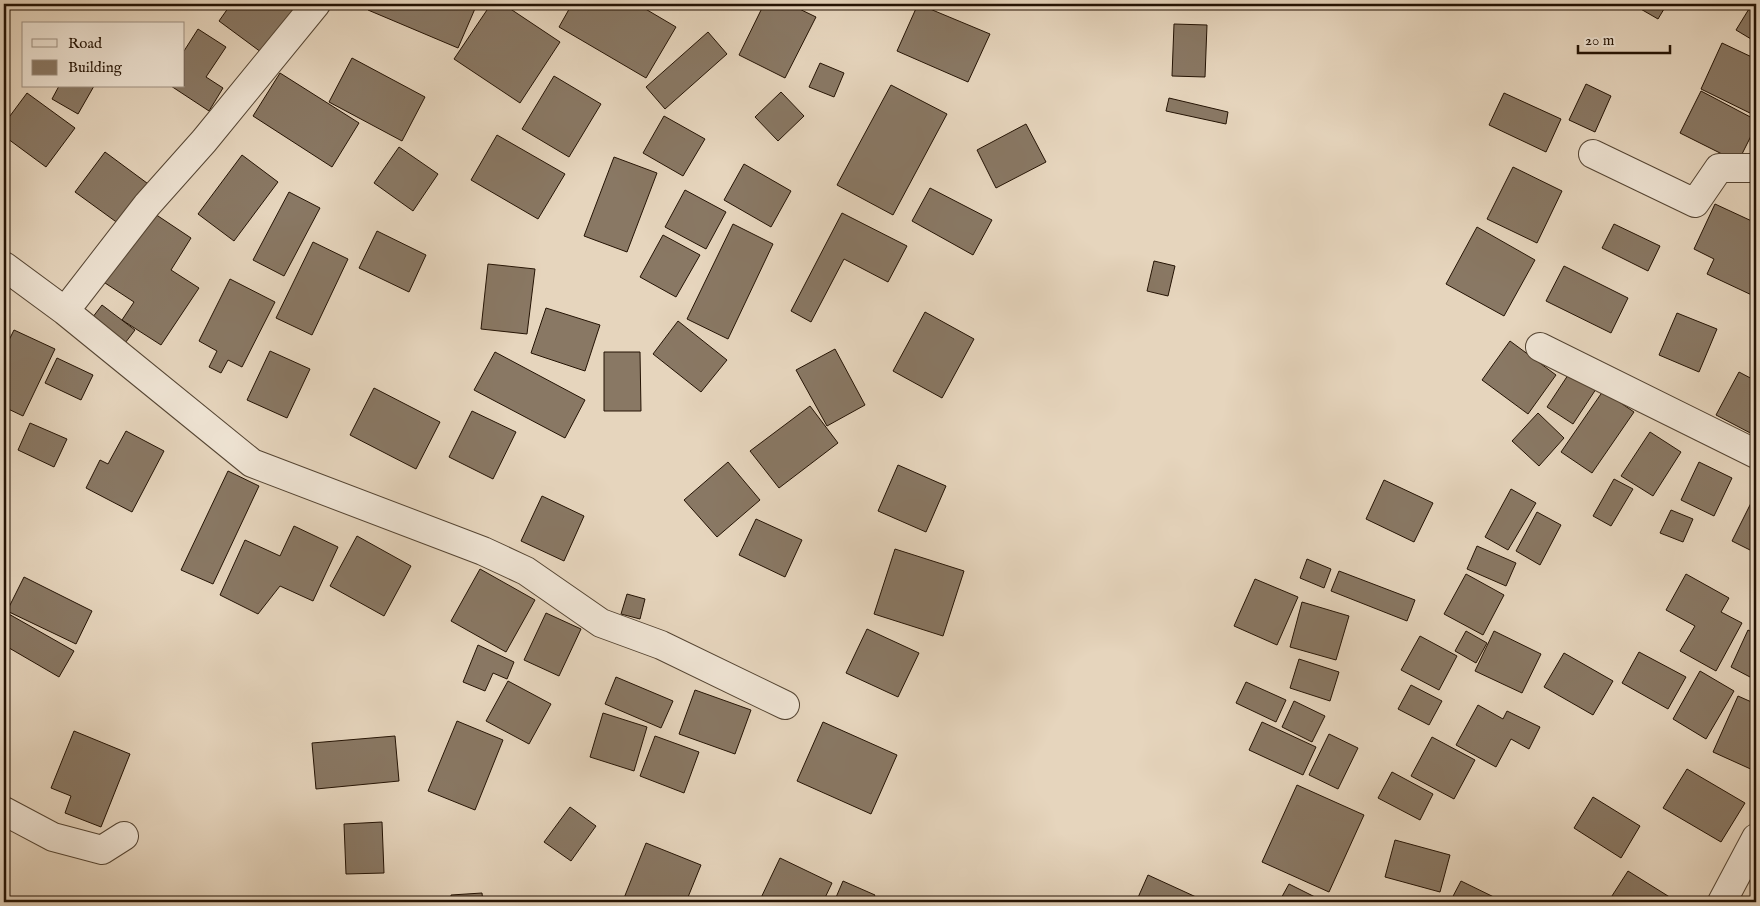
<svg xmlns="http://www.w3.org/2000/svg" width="1760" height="906" viewBox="0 0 1760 906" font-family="'IM FELL English',serif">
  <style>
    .building { fill: #897864; stroke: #241304 }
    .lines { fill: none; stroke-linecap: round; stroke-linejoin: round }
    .street-casing { stroke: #544432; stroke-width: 30 }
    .street { stroke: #efe4d4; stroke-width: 28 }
  </style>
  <rect width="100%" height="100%" fill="#e6d5bd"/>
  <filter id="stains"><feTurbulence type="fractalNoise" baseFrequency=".004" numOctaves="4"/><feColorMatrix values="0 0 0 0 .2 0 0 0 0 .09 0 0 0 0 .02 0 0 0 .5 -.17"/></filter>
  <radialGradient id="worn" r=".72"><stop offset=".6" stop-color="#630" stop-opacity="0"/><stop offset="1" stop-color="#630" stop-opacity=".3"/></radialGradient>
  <path class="building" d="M231,4H294L303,11L269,58L219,21Z
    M371,4H477L458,48L368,10Z
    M491,4H503L560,42L520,103L454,59Z
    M572,4H637L676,27L646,78L559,27Z
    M764,4H789L816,17L785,78L739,55Z
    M918,4L990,34L968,82L897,51Z
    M1632,4H1667L1658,19Z
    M1752,4H1756V42L1736,30Z
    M1174,24L1207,25L1205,77L1172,76Z
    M198,29L226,47L206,77L223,88L209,111L171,86H184V51Z
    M708,32L727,54L665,109L646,87Z
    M1722,43L1756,59V116L1701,89Z
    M352,58L425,97L402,141L329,102Z
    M820,63L844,73L834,97L809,87Z
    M280,73L359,123L332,167L253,116Z
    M554,76L601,104L569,157L522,129Z
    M1586,84L1611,96L1595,132L1569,120Z
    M891,85L947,114L893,215L837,185Z
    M59,86H94L78,114L52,99Z
    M1701,91L1756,120V126L1738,162L1680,133Z
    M781,92L804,116L778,141L755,117Z
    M27,93L75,128L46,167L4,136V124Z
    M1504,93L1561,119L1546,152L1489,125Z
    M1169,98L1228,112L1226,124L1166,111Z
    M664,116L705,139L683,176L643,153Z
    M1026,124L1046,162L996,188L977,150Z
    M497,135L565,174L538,219L471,180Z
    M399,147L438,174L413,211L374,183Z
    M105,152L155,189L126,229L75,192Z
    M242,155L278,182L234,241L198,214Z
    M614,157L657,173L627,252L584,236Z
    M744,164L791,191L771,227L724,200Z
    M1513,167L1562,191L1537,243L1487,219Z
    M930,188L992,220L973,255L912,221Z
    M685,190L726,212L706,249L665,227Z
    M289,192L320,208L284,276L253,260Z
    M1715,204L1756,223L1754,228L1756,229V297L1707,274L1714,259L1694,249Z
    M146,208L191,238L171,270L199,288L161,345L122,320L134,302L99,279Z
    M842,213L907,246L888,282L844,259L811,322L791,311Z
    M733,224L773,244L728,339L687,319Z
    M1614,224L1660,246L1648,271L1602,248Z
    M1477,227L1535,260L1504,316L1446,284Z
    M377,231L426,255L409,292L359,268Z
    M663,235L700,255L676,297L640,277Z
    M313,242L348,259L312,335L276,318Z
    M1154,261L1175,266L1168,296L1147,291Z
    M488,264L535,269L527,334L481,329Z
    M1564,266L1628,298L1611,333L1546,301Z
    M230,279L275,302L242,367L228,360L221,373L209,367L217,351L199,341Z
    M102,305L135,330L119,351L86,326Z
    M546,308L600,325L585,371L531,353Z
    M925,312L974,339L942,398L893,371Z
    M1677,313L1717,329L1699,372L1659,355Z
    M678,321L727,360L701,392L653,354Z
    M14,330L55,349L23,416L4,407V350Z
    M1510,341L1556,375L1528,414L1482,380Z
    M835,349L865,405L827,426L796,370Z
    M270,351L310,369L287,418L247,400Z
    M495,352L585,400L565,438L474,390Z
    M604,352H640L641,411H604Z
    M57,358L93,375L81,400L45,383Z
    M1574,366L1600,383L1573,424L1547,407Z
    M1739,372L1756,381V436L1716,415Z
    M374,388L440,422L416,469L350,435Z
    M1603,391L1634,412L1592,473L1561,452Z
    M810,406L838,443L779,488L750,451Z
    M472,411L516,432L493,479L449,457Z
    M1538,413L1564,438L1539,466L1512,441Z
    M30,423L67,439L54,467L18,450Z
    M126,431L164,451L132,512L86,488L100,460L108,464Z
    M1650,432L1681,452L1653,496L1621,476Z
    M728,462L760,500L717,537L684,500Z
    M1699,462L1732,478L1714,516L1681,500Z
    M898,465L946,486L926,532L878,511Z
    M228,471L259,486L213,584L181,570Z
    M1614,479L1633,489L1611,526L1593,516Z
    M1384,480L1433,503L1414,542L1366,519Z
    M1511,489L1536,503L1508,550L1485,537Z
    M1756,493V553L1732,541Z
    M542,496L584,516L564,561L521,541Z
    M1671,510L1693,519L1683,542L1660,533Z
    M1537,512L1561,525L1540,565L1516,551Z
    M756,519L802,540L785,577L739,555Z
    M294,526L338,547L313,601L280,586L258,614L220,595L245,540L280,556Z
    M357,536L411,566L384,616L330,586Z
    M1477,546L1516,563L1506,586L1467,569Z
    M895,549L964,571L943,636L874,614Z
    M1307,559L1331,569L1324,588L1300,578Z
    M480,569L535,600L506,652L451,621Z
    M1339,571L1415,600L1407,621L1331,591Z
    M1466,574L1504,595L1483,635L1444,614Z
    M1686,574L1729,598L1721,612L1742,623L1716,671L1680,651L1695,626L1666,610Z
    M24,577L92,611L76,644L7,611Z
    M1255,579L1298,597L1277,645L1234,626Z
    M627,594L645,599L640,619L621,614Z
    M1302,602L1349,616L1336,660L1290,647Z
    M7,613L74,651L59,677L4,645V619Z
    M546,613L581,629L559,676L524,660Z
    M867,629L919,653L898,697L846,673Z
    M1748,630L1756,634V664L1750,677L1731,667Z
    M1466,631L1487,643L1476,663L1455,651Z
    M1494,631L1541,654L1522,693L1475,671Z
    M1420,636L1457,656L1439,690L1401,670Z
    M478,645L514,662L507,679L493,673L485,691L463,682Z
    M1639,652L1686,677L1668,709L1622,683Z
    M1564,653L1613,681L1593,715L1544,687Z
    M1299,659L1339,672L1330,701L1290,688Z
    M1700,671L1734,691L1706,739L1673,719Z
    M616,677L673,701L661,728L605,704Z
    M508,681L551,704L529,744L486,721Z
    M1246,682L1286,700L1276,722L1236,703Z
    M1411,685L1442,701L1429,725L1398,709Z
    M695,690L751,710L735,754L679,734Z
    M1738,696L1756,704L1755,771L1713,752Z
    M1294,701L1325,716L1312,742L1282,727Z
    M1478,705L1503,719L1507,711L1540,727L1529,749L1511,739L1496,767L1456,745Z
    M603,713L647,727L634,771L590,757Z
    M457,721L503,740L475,810L428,791Z
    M823,722L897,755L871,814L797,781Z
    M1262,722L1316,747L1303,775L1249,750Z
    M74,731L130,754L101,827L65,813L71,796L51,788Z
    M1329,734L1358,748L1338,789L1309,775Z
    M395,736L399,781L316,789L312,743Z
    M655,736L699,752L684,793L640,776Z
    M1432,737L1475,760L1454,799L1411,776Z
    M1687,769L1745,803L1721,842L1663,808Z
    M1392,772L1433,794L1420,820L1378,798Z
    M1297,785L1364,815L1329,892L1262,862Z
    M1593,797L1640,826L1621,858L1574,828Z
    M570,807L596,826L571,861L544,842Z
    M382,822L384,873L346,874L344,824Z
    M1395,840L1450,855L1440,892L1385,877Z
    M646,843L701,865L686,902H636L624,898Z
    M780,858L832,883L823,902H759Z
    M1628,871L1676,901L1675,902H1615L1610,899Z
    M1148,875L1207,902H1136Z
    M843,881L875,895L871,902H834Z
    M1461,881L1502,901V902H1450Z
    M1289,884L1325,902H1279Z
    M482,893L483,902H451V895Z"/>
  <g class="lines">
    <g class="street-casing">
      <path id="street" d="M1593,154L1695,203L1719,168H1756
        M4,266L65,311L147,205L204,141L316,4
        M65,311L252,463L483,551L526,571L601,623L661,645L785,705
        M1540,347L1756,454
        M4,811L53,837L102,850L124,836
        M1722,902L1756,838"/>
    </g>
    <use href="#street" class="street"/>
  </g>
  <rect width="1760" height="906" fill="none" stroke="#e6d5bd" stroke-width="20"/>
  <rect x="5" y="5" width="1750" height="896" fill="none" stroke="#241304" stroke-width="2.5"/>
  <rect x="10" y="10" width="1740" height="886" fill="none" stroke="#241304"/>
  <rect x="22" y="22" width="162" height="65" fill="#efe4d4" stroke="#9e9081"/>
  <rect x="32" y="39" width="25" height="8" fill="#efe4d4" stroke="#9e9081"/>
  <text x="68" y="48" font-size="15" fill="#241304">Road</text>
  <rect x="32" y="60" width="25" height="15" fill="#897864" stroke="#9e9081"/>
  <text x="68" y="72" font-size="15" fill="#241304">Building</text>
  <path d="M1578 45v8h92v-8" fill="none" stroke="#241304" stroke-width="2.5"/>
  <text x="1585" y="45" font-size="15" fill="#241304" stroke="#efe4d4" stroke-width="4" paint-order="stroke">20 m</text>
  <rect width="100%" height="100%" filter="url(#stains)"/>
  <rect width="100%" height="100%" fill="url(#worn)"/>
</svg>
